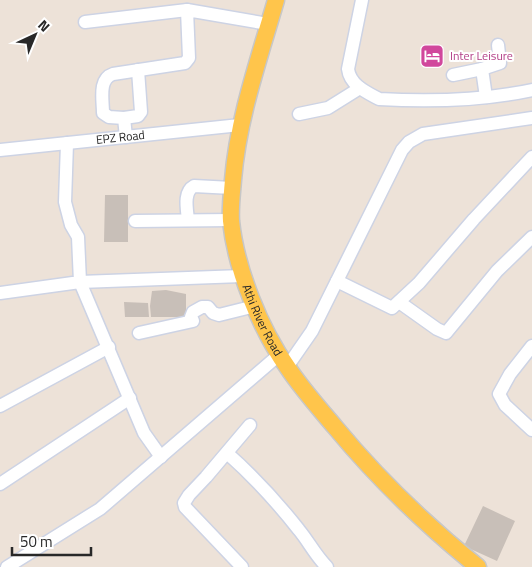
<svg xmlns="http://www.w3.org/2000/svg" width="532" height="567" viewBox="0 0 532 567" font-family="'Titillium Web',sans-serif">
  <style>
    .building { fill: #c8bfb8 }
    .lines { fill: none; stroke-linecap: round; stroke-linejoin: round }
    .minor-casing { stroke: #cdd3e4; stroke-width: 15 }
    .major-casing { stroke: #c7c7c7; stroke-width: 19 }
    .minor { stroke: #fff; stroke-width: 12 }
    .major { stroke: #ffc54b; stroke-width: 16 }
    .labels { text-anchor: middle; stroke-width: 4; stroke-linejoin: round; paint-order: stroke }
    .hotel-label { font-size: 12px; fill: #b23c85; stroke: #fff; text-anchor: start }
    .street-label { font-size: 12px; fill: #282828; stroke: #fff }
  </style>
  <rect width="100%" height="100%" fill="#ede2d8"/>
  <path class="building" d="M105,195H128V242H104Z
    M166,290L186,294V317H151L150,306L152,291Z
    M124,302L148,303L149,317H125Z
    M483,506L515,521L497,561L464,546Z"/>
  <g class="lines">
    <g class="minor-casing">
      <g id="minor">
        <path d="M362,0L348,69C350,85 366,92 379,99C431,102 481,101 532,90"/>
        <path d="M85,22L187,10"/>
        <path d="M453,75L482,69"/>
        <path d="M486,97L482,69L500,63L498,45"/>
        <path d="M299,114L328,108L360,88"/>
        <path d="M124,118L138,116L141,112L138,70"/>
        <path d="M126,137L124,118L109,117L103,113C103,100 98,79 113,74L185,63L189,58L187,10L268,24"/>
        <path id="s1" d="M0,150L240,125"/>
        <path d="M188,220C187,209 183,192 194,186L232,188"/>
        <path d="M135,221L231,220"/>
        <path d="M337,281L392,308L419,283L474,219L532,157"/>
        <path d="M0,293L80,282L78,237L71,225L65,202L67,143"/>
        <path d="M399,302L437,329L446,333L497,271L532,237"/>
        <path d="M139,333L193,321L191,317L193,312L202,307H208L213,313L219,315L255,306"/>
        <path d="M532,346L510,374L499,394L505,405L532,430"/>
        <path d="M287,367L312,331L402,150L409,142L423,134L532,118"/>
        <path d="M0,406L109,347"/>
        <path d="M227,453C253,476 277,502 299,530C309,542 315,555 327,567"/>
        <path d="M161,457L144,433L80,282L242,276"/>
        <path d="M0,484L130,398"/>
        <path d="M7,567L100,509L280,354"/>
        <path d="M242,567L185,507L184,503L189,495L206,477L250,425"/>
      </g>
    </g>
    <g class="major-casing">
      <g id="major">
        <path id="s2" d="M276,0C259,59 238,118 233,180C232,193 230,208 231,221C236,269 260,329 288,368C302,389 319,408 335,427C378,479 426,525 478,567"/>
      </g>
    </g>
    <use href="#minor" class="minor"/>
    <use href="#major" class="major"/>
  </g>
  <defs>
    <g id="hotel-square" transform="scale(1.25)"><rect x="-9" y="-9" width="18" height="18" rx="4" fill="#d1479c" stroke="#fff"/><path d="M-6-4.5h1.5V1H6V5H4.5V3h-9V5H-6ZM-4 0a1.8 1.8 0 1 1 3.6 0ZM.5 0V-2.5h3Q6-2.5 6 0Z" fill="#fff"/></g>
  </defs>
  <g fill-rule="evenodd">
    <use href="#hotel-square" x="432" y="56"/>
  </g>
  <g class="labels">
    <g class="hotel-label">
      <text x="450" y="60">Inter Leisure</text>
    </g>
    <g class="street-label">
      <text dy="4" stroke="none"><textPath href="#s1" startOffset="121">EPZ Road</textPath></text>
      <text dy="4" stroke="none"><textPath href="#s2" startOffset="331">Athi River Road</textPath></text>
    </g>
  </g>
  <g transform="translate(35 35) rotate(44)" stroke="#ffffff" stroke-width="4" paint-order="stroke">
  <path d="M0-4L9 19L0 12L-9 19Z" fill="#282828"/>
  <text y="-8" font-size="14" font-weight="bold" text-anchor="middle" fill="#282828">N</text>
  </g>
  <path d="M12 547v8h79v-8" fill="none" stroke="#282828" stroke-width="2.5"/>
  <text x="20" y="547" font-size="15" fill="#282828" stroke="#ffffff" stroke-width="4" paint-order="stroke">50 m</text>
</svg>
